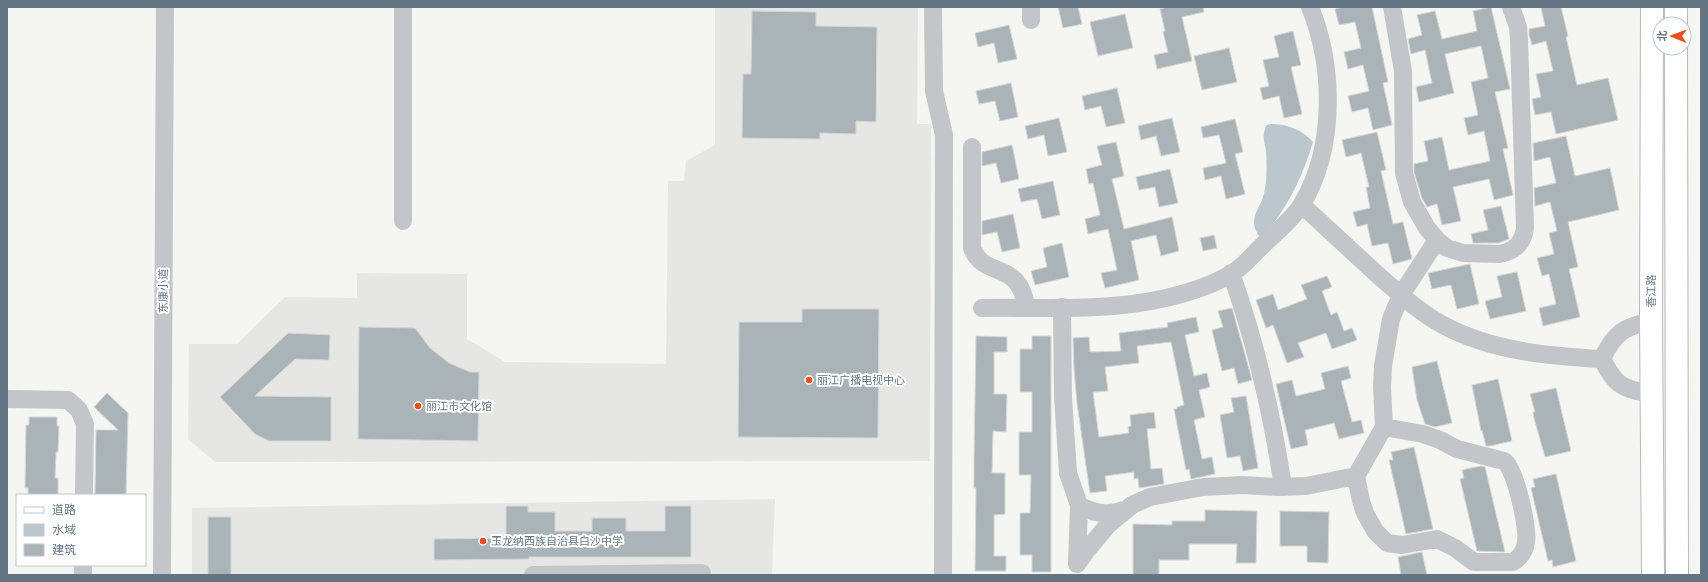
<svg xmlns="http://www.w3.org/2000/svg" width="1708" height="582" viewBox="0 0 1708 582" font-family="'Fira Sans Condensed','Noto Sans SC',sans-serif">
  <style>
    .built { fill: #e6e7e5 }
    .water { fill: #bbc7cc }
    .building { fill: #aab3b8; stroke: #d6d6d4 }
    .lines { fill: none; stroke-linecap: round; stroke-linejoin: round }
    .major-casing { stroke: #b5b9bd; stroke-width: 24 }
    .minor { stroke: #c2c6c9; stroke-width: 18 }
    .major { stroke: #fff; stroke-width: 22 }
    .poi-dot { fill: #e74f20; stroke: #fff; stroke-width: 1.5 }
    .labels { text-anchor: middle; stroke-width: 4; stroke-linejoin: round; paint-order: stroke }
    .street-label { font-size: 11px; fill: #637583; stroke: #fff }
    .poi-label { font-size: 11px; fill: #637583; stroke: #fff; text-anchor: start }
  </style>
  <rect width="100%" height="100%" fill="#f5f5f1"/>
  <path class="built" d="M715,7H918L917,124H931L930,461L215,462L188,439L189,344H237L285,297L357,298V273L467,274V339L505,362L666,364L668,181H684L686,161L715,145Z
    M775,499L772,575H192V508Z"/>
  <path class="water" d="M1274,124C1290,125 1302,130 1313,142C1302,179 1286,210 1261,239C1244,216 1263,210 1265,188C1267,177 1267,163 1266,151C1265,144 1262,137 1265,129C1266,124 1269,124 1274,124Z"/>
  <path class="building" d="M1058,7H1078L1082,24L1063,28Z
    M1168,7H1203L1204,12L1182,17L1192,61L1157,69L1154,55L1168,52L1163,32L1165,31L1160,9Z
    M1344,7H1372L1388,82L1383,83L1392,125L1373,130L1368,108L1352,112L1348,96L1369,91L1363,65L1348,69L1344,52L1361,48L1355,22L1339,25L1335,9Z
    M1491,7L1510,89L1495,92L1508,148L1503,149L1513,195L1494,200L1489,179L1453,187L1461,221L1442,225L1437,204L1427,207L1422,198L1414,172V164L1428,161L1424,141L1442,137L1449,170L1490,161L1484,131L1468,135L1464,118L1478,115L1471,82L1488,78L1481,46L1445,54L1454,93L1419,102L1416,87L1432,83L1425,50L1411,54L1408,39L1422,35L1417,15L1435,11L1442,39L1477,31L1473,11Z
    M1541,7H1561L1568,36L1566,37L1577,85L1608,78L1618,120L1556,134L1551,112L1535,115L1532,99L1541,97L1536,74L1553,71L1546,41L1532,45L1529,35V29L1545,26Z
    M752,11L816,12V26L877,27L876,122L856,121V134L820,133V139L742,138L743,74H751Z
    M1125,14L1133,48L1098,56L1090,22Z
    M1009,25L1017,59L998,63L994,43L978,47L975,33Z
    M1293,31L1301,65L1291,67L1302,114L1284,118L1279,96L1263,100L1260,88L1269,86L1263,60L1279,57L1274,36Z
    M1229,48L1237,82L1202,90L1194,56Z
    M1011,83L1018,117L1000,121L995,101L979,104L976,91Z
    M1117,88L1125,123L1106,127L1101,106L1085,110L1082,96Z
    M1059,118L1067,152L1048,156L1044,135L1028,139L1025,126Z
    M1172,118L1180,152L1161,156L1156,136L1141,140L1138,126Z
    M1235,119L1243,152L1235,154L1245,194L1226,199L1221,176L1205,180L1203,168L1226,163L1219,135L1203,138L1201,127Z
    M1377,132L1386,170L1381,171L1393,224L1403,222L1412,259L1393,264L1388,243L1372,246L1367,224L1357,227L1353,212L1370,208L1366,187H1369L1361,153L1346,157L1342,140Z
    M1566,136L1575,176L1610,168L1619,210L1568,222L1578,267L1569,269L1580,317L1543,326L1539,308L1556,304L1549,274L1542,276L1537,258L1554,254L1549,233L1557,231L1550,202L1535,206L1534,188L1556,183L1550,157L1534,161L1533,143Z
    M1116,142L1124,176L1112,179L1124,229L1172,217L1179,251L1161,256L1156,235L1131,241L1139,280L1105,288L1101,273L1117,270L1108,229L1088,234L1085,219L1100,215L1093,183L1089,184L1086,169L1102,165L1097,146Z
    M1012,145L1019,179L1001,183L996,163L982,166V152Z
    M1170,169L1178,203L1159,207L1155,187L1139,190L1136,177Z
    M1053,181L1060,215L1042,219L1037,199L1021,202L1018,189Z
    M1501,206L1509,239L1498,243H1473L1471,234L1488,230L1483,210Z
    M1013,214L1020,248L1002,252L997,232L982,235V221Z
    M1214,235L1217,248L1203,251L1200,238Z
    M1062,243L1069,277L1035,285L1031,271L1047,267L1043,248Z
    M1470,264L1479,304L1457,309L1451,285L1432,289L1428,273Z
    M1517,272L1526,311L1490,319L1485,301L1502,297L1497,276Z
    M1327,276L1332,287L1322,291L1331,315L1337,312L1344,331L1352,328L1357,340L1332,349L1326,333L1298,343L1304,357L1287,363L1273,325L1266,328L1256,300L1273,294L1278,310L1307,299L1301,285Z
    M1232,308L1252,380L1238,384L1234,368L1222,371L1212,330L1223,327L1218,311Z
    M802,309H879L878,438L738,437L739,322H802Z
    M1196,317L1199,332L1185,335L1194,376L1207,373L1210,387L1199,390L1205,417L1194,420L1202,459L1212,457L1215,474L1191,479L1189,469L1186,470L1174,409H1177V407L1184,405L1171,342L1137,346L1139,363L1105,367L1108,391L1093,392L1099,437L1129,433L1128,427L1131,426L1130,415L1154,412L1156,428L1147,429L1151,469L1162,468L1164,484L1139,488L1138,478L1134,479V472L1105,476L1107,491L1090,493L1077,403L1074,369L1073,338L1089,337L1090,352L1121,351L1119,333L1168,327L1167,323Z
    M359,327L415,328L430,348L449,363L470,372H479L478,441L358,439Z
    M288,333L330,335L329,360L295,359L255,396L331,397V441H269L255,434L220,397Z
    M976,336L1007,337V352H994V394H1007L1006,432L993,431L992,473H1005V514L994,515V556H1006V571H975L976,488H974V460Z
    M1032,336H1051V572H1032V555H1020V513H1030L1031,475H1019V432H1032V392H1020V349H1032Z
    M1437,361L1452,423L1435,427L1425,424L1417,400L1412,367Z
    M1348,366L1351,378L1341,381L1352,422L1361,420L1364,433L1339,439L1334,423L1305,430L1308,445L1291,449L1276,384L1292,380L1296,396L1325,389L1321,373Z
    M1498,379L1512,441L1490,446H1486L1482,430L1481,431L1472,385Z
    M1556,388L1571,451L1545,457L1534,418L1533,412H1535L1530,394Z
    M107,393L128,413L126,495H95L96,430H118L94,407Z
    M1246,396L1258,468L1243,471L1240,456L1227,458L1220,415L1234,412L1231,398Z
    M29,417H57V426H59L58,452H56L55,478H58V495H28V488H25L26,425H29Z
    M1414,447L1433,529L1406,534L1389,460H1393L1391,452Z
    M1481,466L1485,467L1505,552L1477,551L1460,479L1464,478L1462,470Z
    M1556,474L1576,561L1553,567L1552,560L1548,561L1531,488L1535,487L1533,479Z
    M506,506H528V512H555V531H592V518H626V531H665V506H691V557H529V559L434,560V539L506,538Z
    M1205,510L1257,511L1256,563H1236L1237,544H1189V560H1159V575H1133V524L1172,525V521H1205Z
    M1280,511L1329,512L1328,563L1307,562V546H1280Z
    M208,517H231V575H208Z
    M1422,552L1427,575H1401L1398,557Z"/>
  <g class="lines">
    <g class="major-casing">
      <path id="major" d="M1652,7L1651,321L1653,575
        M1676,24V7
        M1676,48L1677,575"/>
    </g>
    <path class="minor" d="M933,7L934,91L944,135L943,575
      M1392,7L1403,71L1404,173L1412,202L1427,228L1437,240L1447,248L1463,253L1500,254C1515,251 1523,243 1525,228L1519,39L1518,27L1511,7
      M1031,20V7
      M972,147V248C984,280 1020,259 1026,307
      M1302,205C1328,229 1354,253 1380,277C1400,294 1419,312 1443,325C1491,351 1548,356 1602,359
      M403,221V7
      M1231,273C1256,343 1272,413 1283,487
      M1062,307L1063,397L1068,473L1079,505L1077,564
      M982,308C1043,307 1106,312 1166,298C1187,293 1216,284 1234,272C1245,265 1255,252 1265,243C1276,233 1295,216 1302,204C1336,147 1334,66 1310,7
      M1602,359C1617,388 1621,387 1652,395
      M1602,359C1615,332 1624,327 1651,321
      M7,399L68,400L79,410L85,424L84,495
      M1384,427L1423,434L1440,440L1457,449L1504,461C1515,468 1525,517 1526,532C1527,536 1526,543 1525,547C1523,553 1518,559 1513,562H1474L1455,548L1437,539L1402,545L1387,543L1375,531L1365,513L1361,501L1356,476L1384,427L1382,387L1383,366L1391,319L1401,295L1437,240
      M1079,505C1094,514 1108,516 1124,510
      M1077,564L1087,550L1108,525L1132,505L1150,497L1203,487L1243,485L1277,487L1306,486L1356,476
      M83,575V565
      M162,575L165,7
      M533,575L702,573"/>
    <use href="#major" class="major"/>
  </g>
  <g class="poi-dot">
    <circle cx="809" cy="380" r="4"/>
    <circle cx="418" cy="406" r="4"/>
    <circle cx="483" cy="541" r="4"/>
  </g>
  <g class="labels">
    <g class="street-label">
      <text transform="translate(163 291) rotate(-90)" y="4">东康小道</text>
      <text transform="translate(1651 291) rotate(-90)" y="4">香江路</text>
    </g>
    <g class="poi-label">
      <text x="817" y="384">丽江广播电视中心</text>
      <text x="426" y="410">丽江市文化馆</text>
      <text x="491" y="545">玉龙纳西族自治县白沙中学</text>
    </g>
  </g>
  <rect width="1708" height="582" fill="none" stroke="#637583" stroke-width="16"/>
  <rect x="16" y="494" width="130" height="72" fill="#ffffff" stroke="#c1c8cd"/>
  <rect x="24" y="507" width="20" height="6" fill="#ffffff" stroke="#c1c8cd"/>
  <text x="52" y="514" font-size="12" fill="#637583">道路</text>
  <rect x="24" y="524" width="20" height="12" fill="#bbc7cc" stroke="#c1c8cd"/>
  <text x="52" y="534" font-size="12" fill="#637583">水域</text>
  <rect x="24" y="544" width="20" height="12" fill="#aab3b8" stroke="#c1c8cd"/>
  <text x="52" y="554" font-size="12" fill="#637583">建筑</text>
  <g transform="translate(1672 36) rotate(271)"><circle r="19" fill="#ffffff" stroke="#c1c8cd"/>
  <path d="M0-3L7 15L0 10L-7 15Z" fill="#e74f20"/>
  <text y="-6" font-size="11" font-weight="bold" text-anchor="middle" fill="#637583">北</text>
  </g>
</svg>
